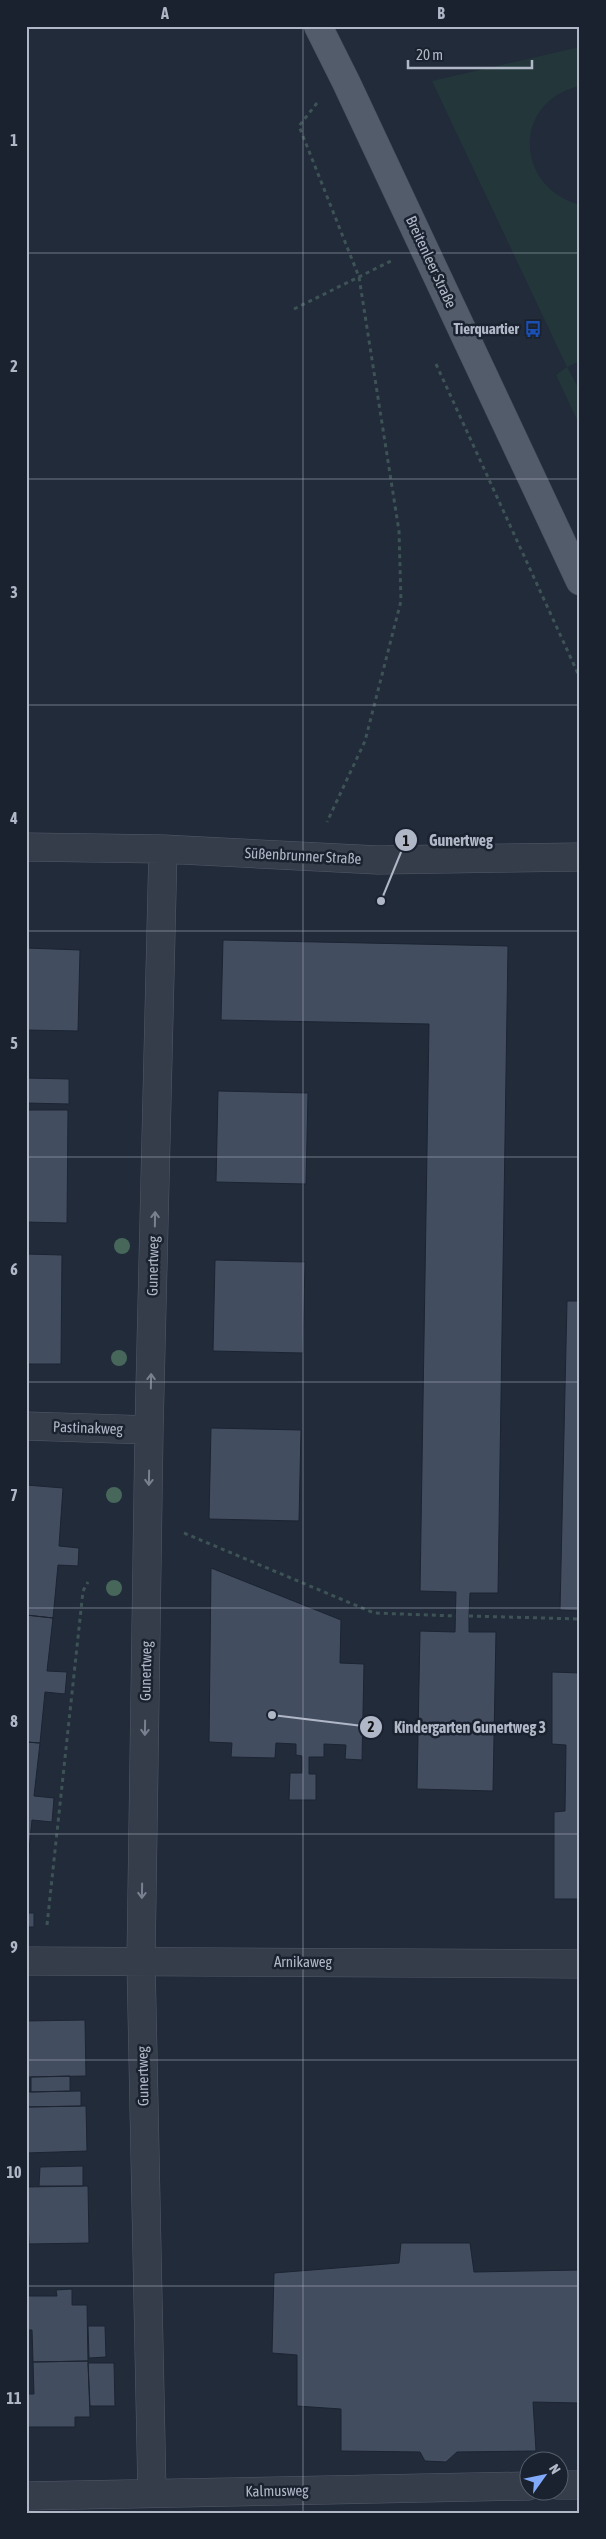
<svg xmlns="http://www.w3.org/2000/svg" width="606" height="2539" viewBox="0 0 606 2539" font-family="'Asap Condensed',sans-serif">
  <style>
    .green { fill: #23373b }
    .building { fill: #424d60; stroke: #1c2431 }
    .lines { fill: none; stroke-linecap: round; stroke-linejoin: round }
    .minor-casing { stroke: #535a68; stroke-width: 29 }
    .major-casing { stroke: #3e4654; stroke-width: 29 }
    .path { stroke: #3e5356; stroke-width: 3; stroke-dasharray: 4 4; stroke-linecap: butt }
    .minor { stroke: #353d4b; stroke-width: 28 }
    .major { stroke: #535c6b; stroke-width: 28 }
    .tree { fill: #47675a }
    .oneway { stroke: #79808f }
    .grid { fill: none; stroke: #b0b7c7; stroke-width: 1; stroke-opacity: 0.55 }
    .labels { text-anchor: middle; stroke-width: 5; stroke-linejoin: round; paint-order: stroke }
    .street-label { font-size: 15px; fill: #b0b7c7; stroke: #1a222f }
    .poi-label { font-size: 15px; font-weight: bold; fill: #b0b7c7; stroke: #1a222f; text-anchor: end }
    .leader { fill: none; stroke: #b0b7c7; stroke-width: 2 }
    .callout-dot { fill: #b0b7c7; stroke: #1a222f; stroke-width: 2 }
    .mark-label { font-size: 15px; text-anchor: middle; font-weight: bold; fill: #111 }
    .callout-label { font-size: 16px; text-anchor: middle; font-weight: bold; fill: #b0b7c7; stroke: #1a222f; stroke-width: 5; stroke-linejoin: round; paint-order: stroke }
    .neatline { fill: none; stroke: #b0b7c7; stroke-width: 2 }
    .grid-label { font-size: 16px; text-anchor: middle; font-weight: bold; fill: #b0b7c7 }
  </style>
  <rect width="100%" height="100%" fill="#212b3a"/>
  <path class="green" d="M580,47V86C512,101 514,187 580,205V361L567,367L580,391V426L556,375L567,367L432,81Z"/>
  <path class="building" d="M223,940L508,946L498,1593H470L469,1616V1632H496L493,1791L417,1789L420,1631L455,1632L456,1592L420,1591L429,1024L221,1020Z
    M26,948L80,950L78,1031L26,1030Z
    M26,1078L69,1079V1104L26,1103Z
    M218,1091L308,1093L306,1184L216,1182Z
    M26,1110H68L67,1223L26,1222Z
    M26,1254L62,1255L61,1364H26Z
    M215,1260L305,1262L303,1353L213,1351Z
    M567,1301H580V1611L560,1610Z
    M211,1428L301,1430L299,1521L209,1519Z
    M26,1485L63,1488L59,1546L79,1548L78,1566L58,1565L53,1618L26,1615Z
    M211,1568L341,1620L340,1663L364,1664L362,1760L345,1759L346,1745L324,1744V1757H309V1774H316V1800H289L290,1773H302V1756L296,1755V1744L276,1743L275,1758L231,1757L232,1743L209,1742Z
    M26,1615L53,1618L47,1671L67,1672L65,1694L45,1692L40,1743L26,1742Z
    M552,1672L580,1673V1899H554V1812L565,1811L566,1745L552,1744Z
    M26,1742L40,1743L34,1796L54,1798L52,1822L32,1820L27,1869Z
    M26,1913H34V1927H26Z
    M85,2020L86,2076L26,2077V2021Z
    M70,2076V2091L31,2092V2077Z
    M81,2091V2106L26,2107V2092Z
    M86,2106L87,2151L26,2153V2107Z
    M83,2166V2186H39L40,2167Z
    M88,2186L89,2243L29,2244L26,2187Z
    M401,2243H470L474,2272L580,2270L579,2403L533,2402L536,2451L457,2452L446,2462L425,2461L420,2452L341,2451V2409L297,2406V2355L272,2353L274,2273L399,2263Z
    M72,2289V2305H87L88,2361L33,2362L32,2330H26V2296H57L56,2290Z
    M88,2326H105L106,2357L89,2358Z
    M88,2361L90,2417H75V2427H26V2394H34L33,2362Z
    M88,2363H114L115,2406H90Z"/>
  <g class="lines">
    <g class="minor-casing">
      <path id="minor" d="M26,847L163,849L378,860L580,857
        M26,1426L149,1430
        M26,1961L580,1964
        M558,2485H580
        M152,2493L141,1961L149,1430L163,849
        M26,2496L528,2486"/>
    </g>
    <g class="major-casing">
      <path id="major" d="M318,26L346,82L580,581"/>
    </g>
    <path class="path" d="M317,103L299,126L359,277L399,531L401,601L365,741L327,822
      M294,309L391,261
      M436,364L580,678
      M184,1533L374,1613L456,1616
      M469,1616L580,1619
      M47,1925L83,1591L88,1582"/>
    <use href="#minor" class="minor"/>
    <use href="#major" class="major"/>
  </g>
  <g class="tree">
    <circle cx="122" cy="1246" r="8"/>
    <circle cx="119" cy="1358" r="8"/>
    <circle cx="114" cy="1495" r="8"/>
    <circle cx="114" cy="1588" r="8"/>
  </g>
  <defs><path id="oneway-shaft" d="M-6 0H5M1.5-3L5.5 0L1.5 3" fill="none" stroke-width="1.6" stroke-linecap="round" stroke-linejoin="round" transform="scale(1.25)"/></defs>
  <g class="oneway">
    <use href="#oneway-shaft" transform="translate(155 1219) rotate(-89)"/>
    <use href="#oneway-shaft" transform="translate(151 1381) rotate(-89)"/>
    <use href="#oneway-shaft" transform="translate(149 1478) rotate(91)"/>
    <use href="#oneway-shaft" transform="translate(145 1728) rotate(91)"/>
    <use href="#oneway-shaft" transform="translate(142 1891) rotate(91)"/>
  </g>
  <path class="grid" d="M303,26V2513M26,253H580M26,479H580M26,705H580M26,931H580M26,1157H580M26,1382H580M26,1608H580M26,1834H580M26,2060H580M26,2286H580"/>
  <defs>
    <g id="bus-bare" transform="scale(1.35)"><path d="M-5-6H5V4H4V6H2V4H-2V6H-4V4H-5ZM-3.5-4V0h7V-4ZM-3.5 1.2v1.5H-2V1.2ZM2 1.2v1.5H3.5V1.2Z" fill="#1a4fb4" stroke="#1a222f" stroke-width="2.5" paint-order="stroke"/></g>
  </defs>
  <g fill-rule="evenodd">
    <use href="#bus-bare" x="533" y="329"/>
  </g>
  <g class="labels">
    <g class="street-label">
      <text transform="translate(431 262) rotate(65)" y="5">Breitenleer Straße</text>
      <text transform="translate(303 856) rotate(3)" y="5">Süßenbrunner Straße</text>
      <text transform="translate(153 1266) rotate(-89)" y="5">Gunertweg</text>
      <text transform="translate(88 1428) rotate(2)" y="5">Pastinakweg</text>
      <text transform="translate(146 1671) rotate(-89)" y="5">Gunertweg</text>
      <text x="303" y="1967">Arnikaweg</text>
      <text transform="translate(143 2076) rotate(-91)" y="5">Gunertweg</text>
      <text transform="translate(277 2491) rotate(-1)" y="5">Kalmusweg</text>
    </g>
    <g class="poi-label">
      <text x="519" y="334">Tierquartier</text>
    </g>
  </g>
  <path class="leader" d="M381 901L406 840M272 1715L371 1727"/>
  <g class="callout-dot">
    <circle cx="381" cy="901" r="5"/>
    <circle cx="272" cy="1715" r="5"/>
    <circle cx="406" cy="840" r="12"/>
    <circle cx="371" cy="1727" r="12"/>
  </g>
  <g class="mark-label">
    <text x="406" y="846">1</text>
    <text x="371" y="1732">2</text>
  </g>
  <g class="callout-label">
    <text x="461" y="846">Gunertweg</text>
    <text x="470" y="1733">Kindergarten Gunertweg 3</text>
  </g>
  <rect width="606" height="2539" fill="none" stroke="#1a222f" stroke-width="55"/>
  <g transform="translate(544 2476) rotate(57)"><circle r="24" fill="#1a222f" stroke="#565e6c"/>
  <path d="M0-4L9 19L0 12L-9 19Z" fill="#81aafb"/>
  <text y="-8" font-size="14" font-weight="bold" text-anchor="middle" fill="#b0b7c7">N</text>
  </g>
  <path d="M408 60v8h124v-8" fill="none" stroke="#b0b7c7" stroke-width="2.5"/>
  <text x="416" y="60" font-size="15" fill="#b0b7c7" stroke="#1a222f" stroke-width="4" paint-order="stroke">20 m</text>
  <rect x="28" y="28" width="550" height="2484" class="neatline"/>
  <g class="grid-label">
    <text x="165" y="19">A</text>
    <text x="441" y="19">B</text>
    <text x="14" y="146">1</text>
    <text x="14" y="372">2</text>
    <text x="14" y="598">3</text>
    <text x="14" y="824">4</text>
    <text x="14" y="1049">5</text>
    <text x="14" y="1275">6</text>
    <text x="14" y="1501">7</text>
    <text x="14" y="1727">8</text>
    <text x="14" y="1953">9</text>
    <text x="14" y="2178">10</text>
    <text x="14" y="2404">11</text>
  </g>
</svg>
